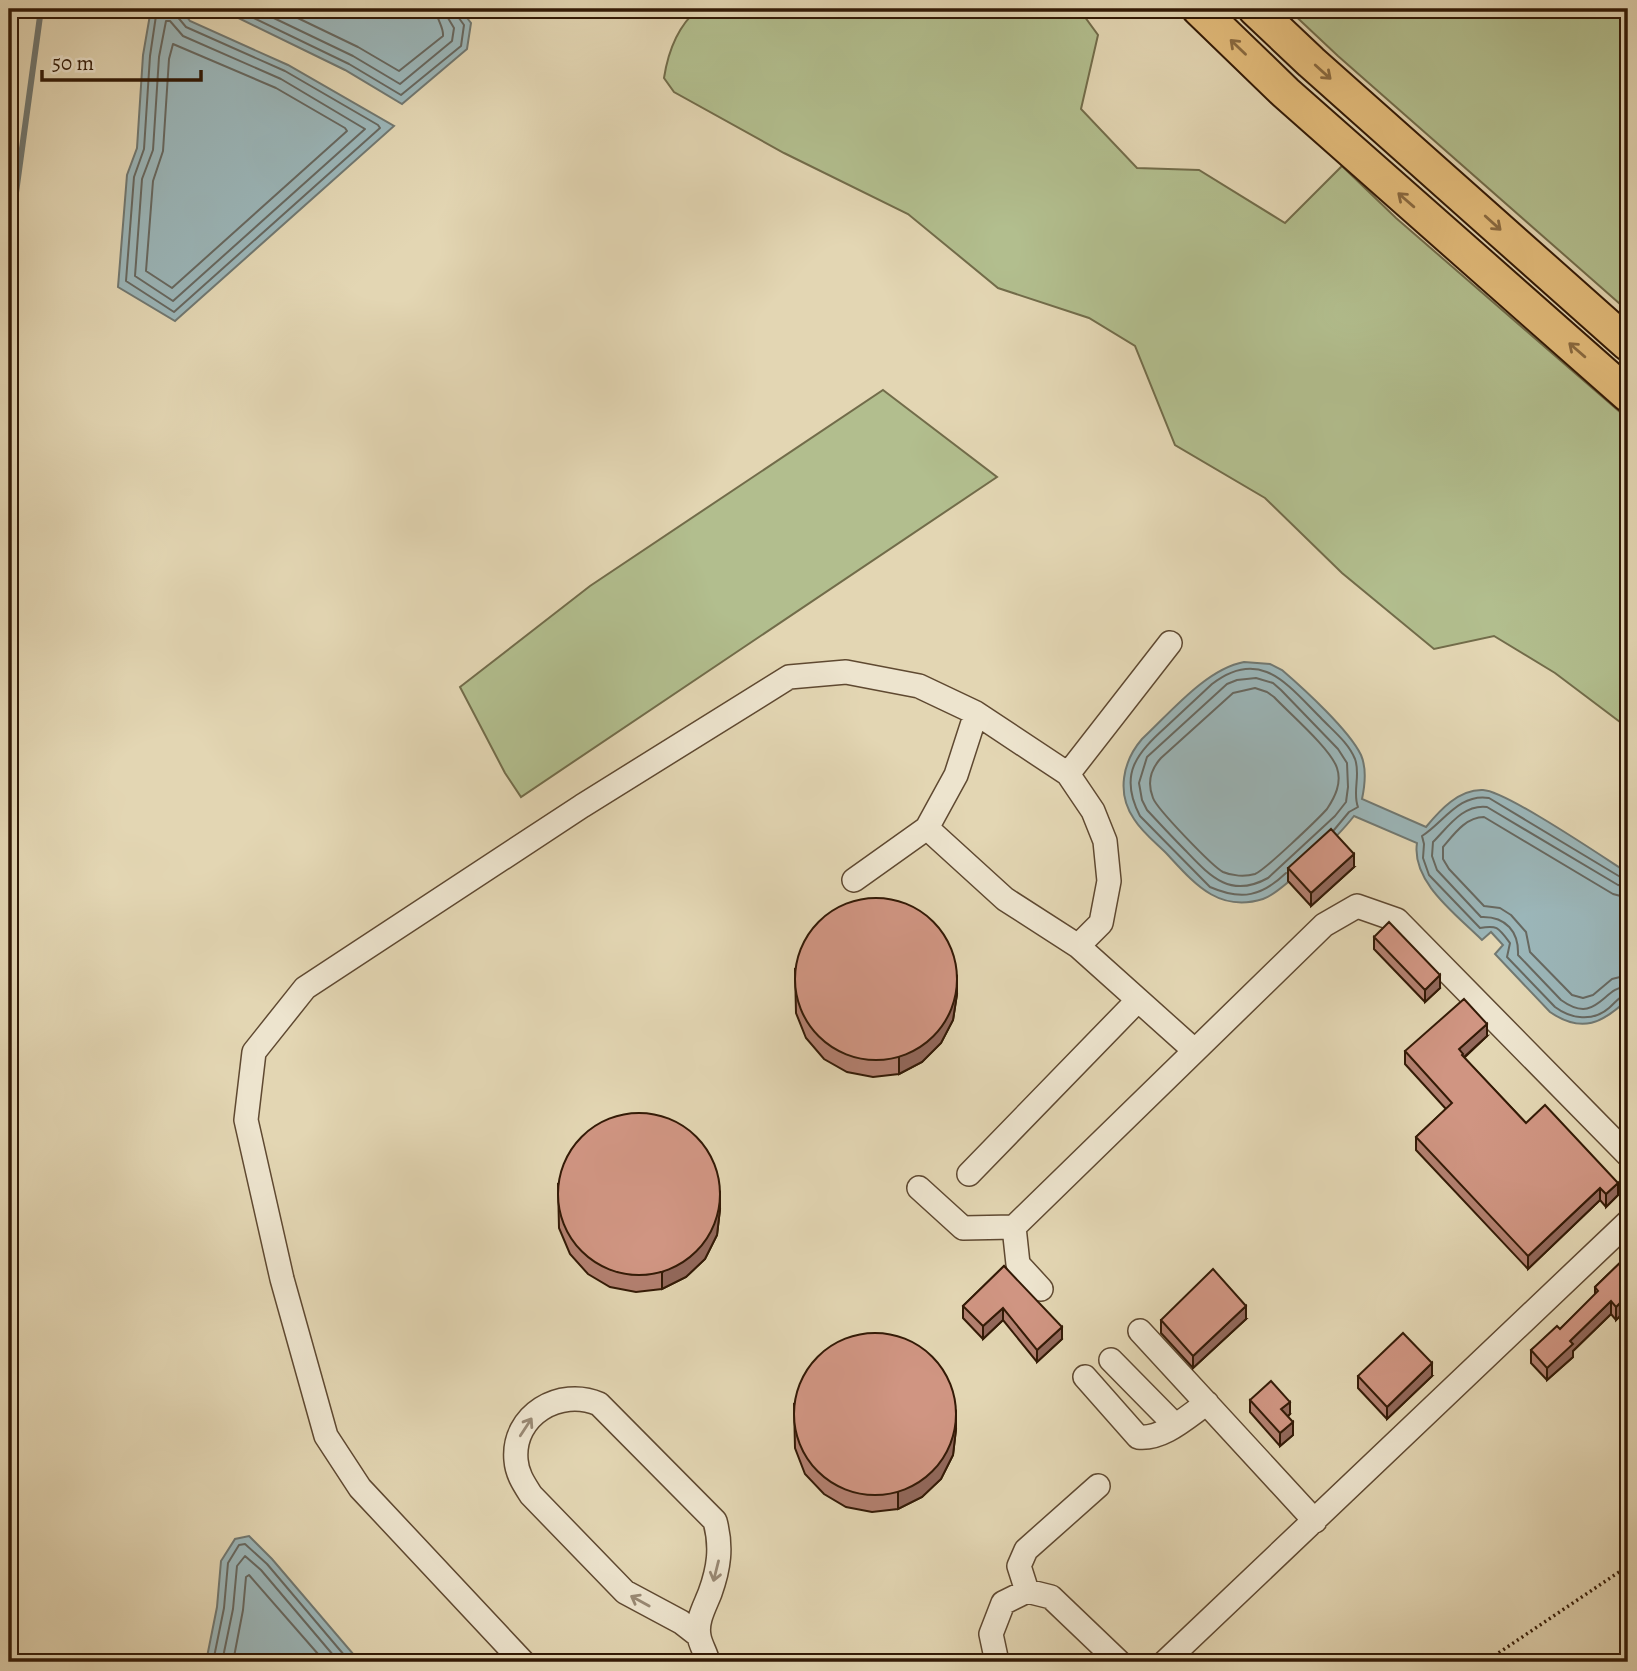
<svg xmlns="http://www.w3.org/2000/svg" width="1637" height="1671" viewBox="0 0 1637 1671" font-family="Alegreya,serif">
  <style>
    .green { fill: #b2be8e; stroke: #726c4a; stroke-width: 2 }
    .water { fill: #9bb6b9; stroke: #717871; stroke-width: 2 }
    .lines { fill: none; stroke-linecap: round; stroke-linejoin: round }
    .shore { stroke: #676860; stroke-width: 2 }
    .stream { stroke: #717871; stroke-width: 6 }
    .minor-casing { stroke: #5f4931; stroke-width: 26 }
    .highway-casing { stroke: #331a06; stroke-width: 37 }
    .path { stroke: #331a06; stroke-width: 3.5; stroke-dasharray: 2 3.5; stroke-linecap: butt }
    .minor { stroke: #ede4ce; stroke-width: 23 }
    .highway { stroke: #e2bb7a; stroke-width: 33 }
    .wall { fill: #b38070; stroke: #331a06; stroke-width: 2 }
    .shaded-wall { fill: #92685b; stroke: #331a06; stroke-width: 2 }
    .building { fill: #d09582; stroke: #331a06; stroke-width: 2 }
    .oneway { stroke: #8a6a40 }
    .oneway2 { stroke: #998974 }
  </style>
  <rect width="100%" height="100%" fill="#e3d6b3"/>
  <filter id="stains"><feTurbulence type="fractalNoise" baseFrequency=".00286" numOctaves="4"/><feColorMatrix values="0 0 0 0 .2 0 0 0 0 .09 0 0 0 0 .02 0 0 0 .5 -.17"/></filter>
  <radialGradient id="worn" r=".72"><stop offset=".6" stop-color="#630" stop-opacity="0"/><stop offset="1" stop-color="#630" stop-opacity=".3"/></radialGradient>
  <path class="green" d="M698,9H1079L1098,35L1081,109L1137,168L1199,170L1285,223L1342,166L1396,218L1628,419V728L1555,673L1494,636L1434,649L1342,573L1265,498L1175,445L1135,346L1089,318L998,288L908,214L784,153L674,92L664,78C668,52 678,26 698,9Z
    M1288,9H1628V311L1338,56Z
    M883,390L997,477L521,797L505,773L460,687L590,586Z"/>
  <path class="water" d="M151,9H181L190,21L288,65L394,126L175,321L118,287L127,175L137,148L143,55Z
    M220,9H460L471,23L467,49L402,104L345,70Z
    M1244,662L1270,664L1282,670C1304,689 1349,730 1361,755C1367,769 1365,785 1362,799L1426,827C1440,810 1459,789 1483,790C1506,791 1603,857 1628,873V999C1603,1023 1582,1034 1550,1012L1495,954L1503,945L1491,932L1482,940C1457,915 1411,882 1417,843L1354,816C1340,834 1282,893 1263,899C1218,913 1194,883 1167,854C1156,843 1142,832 1134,819C1116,793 1123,761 1142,739C1170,713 1206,669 1244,662Z
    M249,1536L272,1559L360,1662H206L217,1607L221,1561L235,1539Z"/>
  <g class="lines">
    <path class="shore" d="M157,9L150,56L144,149L134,177L126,281L174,312L380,128L378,125L285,71L186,27L176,15V9
      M235,9L349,64L401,95L461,46L464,25L456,14L455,9
      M255,9L353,56L400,84L452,41L454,28L448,18L446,9
      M279,9L358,47L399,71L443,36C444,27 436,19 436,9
      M166,21H170L183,36L281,79L365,129L173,301L135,276L142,179L153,150L159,57Z
      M173,44L276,88L345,128L347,131L172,288L146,271L153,181L163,151L169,59Z
      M1256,678L1273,683L1281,690L1338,749L1347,763L1348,787L1346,802L1335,816L1268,878C1230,899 1210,876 1185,850C1172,837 1160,824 1147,810L1142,800L1139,783L1147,757L1227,684L1237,680Z
      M1255,688L1267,692L1274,697C1289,713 1331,749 1337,768C1342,783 1335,797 1327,809C1317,820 1265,870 1255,874C1245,877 1232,876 1223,872C1212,866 1157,809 1153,798C1147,783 1151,769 1161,758L1233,693Z
      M1286,873C1262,896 1242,901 1210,887L1140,816C1118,774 1137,753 1167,726C1182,712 1197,698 1212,684C1260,647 1287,684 1320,717C1332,730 1348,742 1355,759C1361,775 1352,792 1358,807L1349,812L1334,830
      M1628,879L1622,878L1489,798C1459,793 1443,823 1422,836L1424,844L1423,858L1429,875L1480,928C1497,925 1498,927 1510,943L1507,957L1555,1007C1571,1019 1593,1022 1609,1008C1616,1002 1619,996 1628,995
      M1628,887L1618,885L1487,807C1463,804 1448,827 1433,842L1432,856L1437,870L1481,917C1506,916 1519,932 1518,955L1561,1000C1597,1026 1602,987 1628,986
      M1628,898L1613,894L1484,817C1466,817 1454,834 1443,847V859L1449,869L1484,906L1500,908L1511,915L1526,932L1530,952L1572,995L1583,998L1593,995L1612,979L1628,975
      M213,1662L224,1608L228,1563L239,1545L245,1544L267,1564L350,1662
      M222,1662L233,1609L237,1566L245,1556L261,1570L339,1662
      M233,1662L243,1610L246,1577L249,1575L325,1662"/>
    <path class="stream" d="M9,244L41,9"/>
    <g class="minor-casing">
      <path id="minor" d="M1068,774L1170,643
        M927,828L1005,899L1078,946L1194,1050
        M854,880L927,828L956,775L976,713
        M969,1174L1138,1000
        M919,1188L963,1228L1014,1227L1324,925L1357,906L1397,920L1628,1155
        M1014,1227L1018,1264L1041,1289
        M1140,1331L1315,1521
        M1111,1360L1175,1425
        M1085,1377L1138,1437C1163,1440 1188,1416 1207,1403
        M1027,1591L1019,1566L1026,1550L1098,1486
        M699,1636L681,1622L625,1592L531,1495C524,1484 517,1474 516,1460C512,1415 560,1387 599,1404L715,1521C722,1547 719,1568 710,1593C705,1606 696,1621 699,1636C700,1644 706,1653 708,1662
        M523,1662L360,1488L326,1436L282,1279L246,1120L254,1052L305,988L582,806L789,677L846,672L919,686L976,713L1068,774L1093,811L1105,841L1109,881L1101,923L1078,946
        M997,1662L991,1634L1003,1603L1027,1591L1051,1597L1119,1662
        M1165,1662L1628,1222"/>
    </g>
    <g class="highway-casing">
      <path id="highway" d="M1199,9L1286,93L1628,395
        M1255,9L1311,62L1628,344"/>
    </g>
    <path class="path" d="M1485,1662L1628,1566"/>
    <use href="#minor" class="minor"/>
    <use href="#highway" class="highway"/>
  </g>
  <path class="wall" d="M1354,867L1311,906L1288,881V868Z
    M1374,937L1440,988L1425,1002L1374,949Z
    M795,969L957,994L953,1020L941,1043L922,1062L899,1074L873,1077L847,1072L824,1059L806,1038L796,1013Z
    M1487,1036L1464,1058L1526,1123L1618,1195L1606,1207L1600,1200L1528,1269L1416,1150V1137L1446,1109L1405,1064V1051Z
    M558,1184L720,1209L717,1235L705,1259L686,1277L662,1289L636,1292L610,1287L588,1274L570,1254L559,1228Z
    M1628,1255V1308L1616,1320L1611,1314L1573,1351V1357L1547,1380L1531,1363V1350L1560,1329L1595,1295V1287Z
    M1004,1266L1062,1339L1037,1362L1003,1320L983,1339L963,1318V1306Z
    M1246,1319L1193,1368L1161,1333V1320Z
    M1358,1376H1432L1387,1419L1358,1388Z
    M1250,1400L1290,1414L1288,1416L1293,1435L1280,1446L1250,1412Z
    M794,1404L956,1429L953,1455L941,1479L922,1497L898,1509L872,1512L846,1507L824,1494L805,1474L795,1448Z"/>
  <path class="shaded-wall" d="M1354,854V867L1311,906V893Z
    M1440,975V988L1425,1002V990Z
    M957,977V994L953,1020L941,1043L922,1062L899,1074V1057Z
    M1487,1024V1036L1463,1058L1459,1049Z
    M1618,1183V1195L1606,1207V1194Z
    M1600,1188V1200L1528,1269V1256Z
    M720,1193V1209L717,1235L705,1259L686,1277L662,1289V1273Z
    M1628,1295V1308L1616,1320V1307Z
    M1611,1301V1314L1573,1351V1357L1547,1380V1368L1570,1341Z
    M1246,1306V1319L1193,1368V1356Z
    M1003,1308V1320L983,1339V1326Z
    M1062,1327V1339L1037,1362V1350Z
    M1432,1363V1376L1387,1419V1407Z
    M1290,1402V1414L1281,1422V1409Z
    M956,1412V1429L953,1455L941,1479L922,1497L898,1509V1492Z
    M1293,1422V1435L1280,1446V1433Z"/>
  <path class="building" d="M1331,829L1354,854L1311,893L1288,868Z
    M795 979a81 81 0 1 1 162 0a81 81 0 1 1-162 0Z
    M1389,922L1440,975L1425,990L1374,937Z
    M1464,999L1487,1024L1459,1049L1463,1054L1462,1055L1526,1123L1545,1105L1618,1183L1606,1194L1600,1188L1528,1256L1416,1137L1452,1103L1405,1051Z
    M558 1194a81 81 0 1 1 162 0a81 81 0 1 1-162 0Z
    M1628,1255V1295L1616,1307L1611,1301L1570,1341L1573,1344L1547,1368L1531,1350L1557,1326L1560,1329L1598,1291L1595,1287Z
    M1004,1266L1062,1327L1037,1350L1003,1308L983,1326L963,1306Z
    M1213,1269L1246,1306L1193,1356L1161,1320Z
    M1403,1333L1432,1363L1387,1407L1358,1376Z
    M794 1414a81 81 0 1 1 162 0a81 81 0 1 1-162 0Z
    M1271,1381L1290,1402L1281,1409L1293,1422L1280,1433L1250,1400Z"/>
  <defs><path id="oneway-shaft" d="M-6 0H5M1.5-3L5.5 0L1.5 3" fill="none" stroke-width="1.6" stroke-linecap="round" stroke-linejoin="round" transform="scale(1.75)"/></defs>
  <g class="oneway">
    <use href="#oneway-shaft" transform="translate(1238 47) rotate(-136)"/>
    <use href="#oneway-shaft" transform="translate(1323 72) rotate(42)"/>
    <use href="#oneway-shaft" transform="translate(1406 200) rotate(-139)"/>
    <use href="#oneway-shaft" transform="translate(1493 223) rotate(42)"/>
    <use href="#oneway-shaft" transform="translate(1577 350) rotate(-139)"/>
  </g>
  <g class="oneway2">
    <use href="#oneway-shaft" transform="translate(526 1427) rotate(-57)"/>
    <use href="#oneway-shaft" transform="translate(716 1571) rotate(104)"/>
    <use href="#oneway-shaft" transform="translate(640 1601) rotate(-151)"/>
  </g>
  <rect width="1637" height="1671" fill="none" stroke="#e3d6b3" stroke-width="35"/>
  <rect x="10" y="10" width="1616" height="1650" fill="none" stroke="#331a06" stroke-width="3.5"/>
  <rect x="18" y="18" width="1602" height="1636" fill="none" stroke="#331a06" stroke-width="2"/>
  <path d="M42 70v10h159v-10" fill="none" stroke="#331a06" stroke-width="3.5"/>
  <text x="52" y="70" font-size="21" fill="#331a06" stroke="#ede4ce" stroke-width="5" paint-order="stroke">50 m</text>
  <rect width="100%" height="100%" filter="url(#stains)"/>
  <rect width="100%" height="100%" fill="url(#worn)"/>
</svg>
